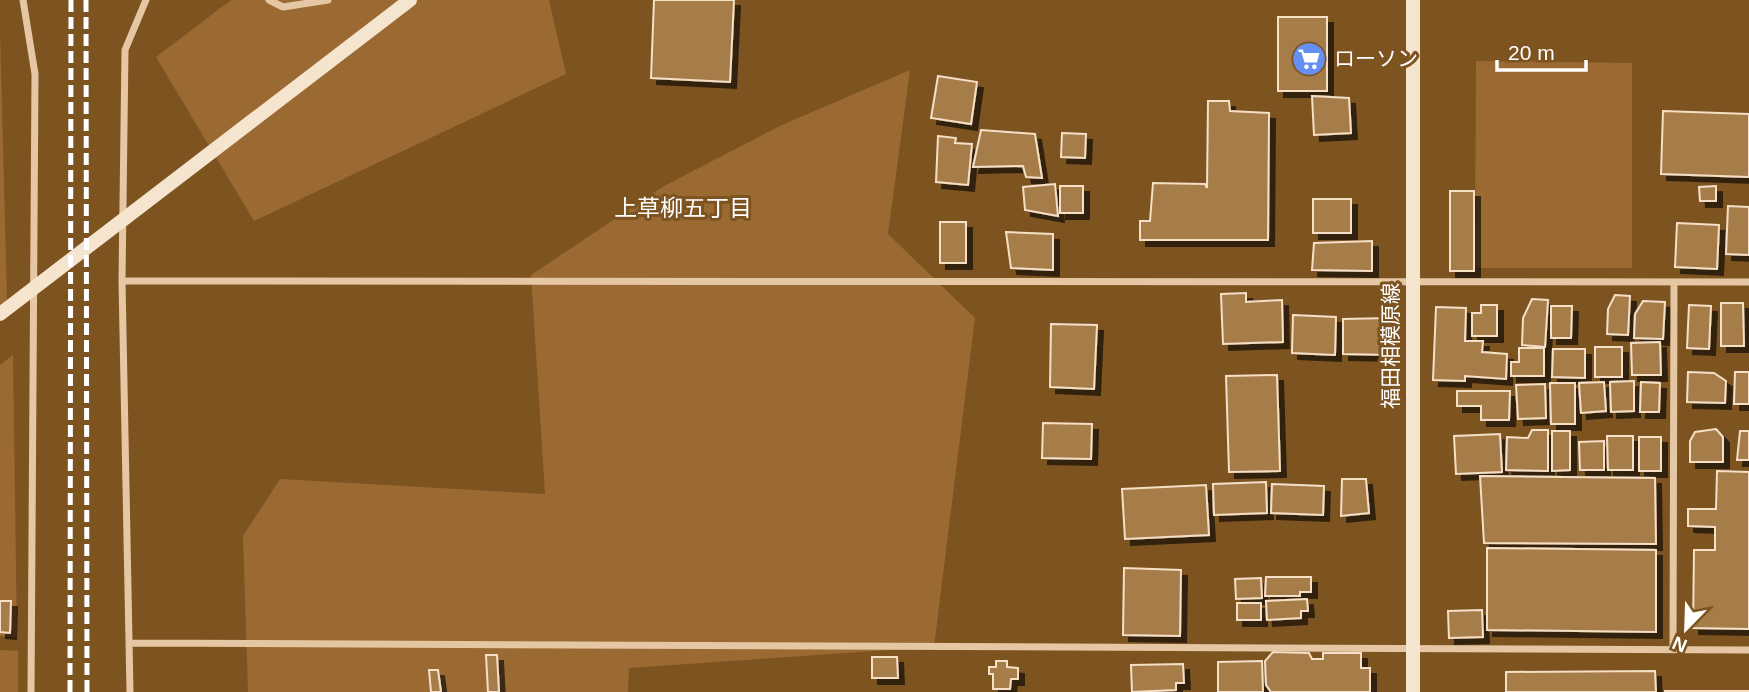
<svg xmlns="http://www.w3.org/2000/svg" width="1749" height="692" viewBox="0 0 1749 692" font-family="Arial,'Noto Sans JP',sans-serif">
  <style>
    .green { fill: #9b6a33 }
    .building { fill: #a67b49; stroke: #f5dfc7; stroke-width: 2; filter: url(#shadow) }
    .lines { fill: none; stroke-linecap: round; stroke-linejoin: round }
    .street { stroke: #e6c7a4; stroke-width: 7 }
    .secondary { stroke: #f5e4ce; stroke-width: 14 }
    .rail { stroke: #fff; stroke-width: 5; stroke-dasharray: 12 5; stroke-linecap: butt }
    .labels { text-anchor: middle; stroke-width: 6; stroke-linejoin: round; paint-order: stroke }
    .poi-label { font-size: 21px; fill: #fff; stroke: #7d5320; text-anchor: start }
    .street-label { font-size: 21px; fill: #fff; stroke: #7d5320 }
    .neighbourhood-label { font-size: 23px; fill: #fff; stroke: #7d5320 }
  </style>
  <defs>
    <filter id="shadow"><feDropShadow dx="6" dy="6" stdDeviation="0" flood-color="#0009"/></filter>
  </defs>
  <rect width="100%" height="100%" fill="#7d5320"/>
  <path class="green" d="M231,0H549L566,74L254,221L156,57Z
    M0,30L7,300L0,306Z
    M1476,61L1632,63V268H1475Z
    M910,70L888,234L975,318L934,647L629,668L628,692H248L243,536L280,479L545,494L531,275L664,186L782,125Z
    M13,355L17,637L0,636V365Z
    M0,650L18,651V692H0Z"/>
  <path class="building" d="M654,0H734L730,82L651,78Z
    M1278,17H1327V91H1278Z
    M938,76L977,82L971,124L931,118Z
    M1312,96L1349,98L1351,133L1314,135Z
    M1208,101H1229L1230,111L1269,113L1268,240H1140V221H1150L1153,183L1205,184L1207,188Z
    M1663,111L1749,114V177L1661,174Z
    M981,130L1035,134L1042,178L1026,177L1023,166L973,167Z
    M1062,133L1086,134L1085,158L1061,157Z
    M938,136L956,138L955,143L972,144L968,185L936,182Z
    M1055,184L1058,216L1025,210L1023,187Z
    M1060,186H1083V213H1060Z
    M1716,186V201H1700L1699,187Z
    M1450,191H1474V271H1450Z
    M1313,199H1351V233H1313Z
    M1728,206L1749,207V255L1726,254Z
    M940,222H966V263H940Z
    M1677,223L1719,225L1717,269L1675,267Z
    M1006,232L1053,234V270L1011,268Z
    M1372,241V271L1312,270L1314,243Z
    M1246,293V302L1282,300L1283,342L1223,344L1221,294Z
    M1615,295L1630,296L1628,335L1607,334L1608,309Z
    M1532,299L1548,300L1545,347L1522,345L1523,318Z
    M1643,301L1665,302L1663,339L1634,338L1635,314Z
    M1721,303H1743L1744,346H1721Z
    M1481,305H1497V336H1472V313H1481Z
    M1689,305L1711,306L1709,349L1687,348Z
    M1551,306H1572L1571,338H1551Z
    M1436,307L1466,308L1465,341H1483L1482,352L1507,354L1506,379L1465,376V381L1433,380Z
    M1293,315L1336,317L1335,355L1292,353Z
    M1391,318L1390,355L1343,354V319Z
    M1051,324L1097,325L1094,389L1050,387Z
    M1660,342L1661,375H1632L1631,343Z
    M1595,347H1622V377H1595Z
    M1519,348H1544V376H1511V362H1519Z
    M1553,349H1585V378L1552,377Z
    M1688,372L1714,373L1726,381L1725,403L1687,402Z
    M1735,372H1749V404H1734Z
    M1277,375L1280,471L1229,472L1226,376Z
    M1634,381V411L1611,412L1610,382Z
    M1604,382L1606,411L1581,413L1579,383Z
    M1641,382L1660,383L1659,412H1640Z
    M1550,383H1575V424H1551Z
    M1545,384L1546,418L1518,419L1516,385Z
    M1457,391H1510L1509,420H1481V406H1457Z
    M1043,423L1092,424L1091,459L1042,458Z
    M1716,429L1723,437V462H1690V441L1695,432Z
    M1532,430H1548V471L1506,470L1507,437L1528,438Z
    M1552,431H1570V470L1552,471Z
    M1740,431H1749V460H1737Z
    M1500,434L1502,472L1456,474L1454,436Z
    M1607,436H1633V470H1608Z
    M1639,437H1661V471H1639Z
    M1604,441V470H1580L1579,442Z
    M1717,471L1749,472V629L1693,628L1694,550H1715V527L1688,526V509H1716Z
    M1480,476L1655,478L1656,544L1484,543Z
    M1342,479H1366L1369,513L1341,516Z
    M1266,482L1267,513L1214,515L1213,484Z
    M1272,484L1324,486L1323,515L1271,513Z
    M1206,485L1209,535L1125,539L1122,489Z
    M1487,548L1656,550V632L1487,630Z
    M1124,568L1181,570L1180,636L1123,635Z
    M1266,577H1311V592H1300V596H1265Z
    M1261,578L1262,598L1236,599L1235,579Z
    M1307,599L1308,611H1301V618L1267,620L1266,601Z
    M0,601H11L10,633L0,632Z
    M1237,603H1261V620H1237Z
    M1482,610L1483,637L1449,638L1448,611Z
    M1273,652L1309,653L1312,659H1323V653H1361V668H1370V692H1271L1266,685L1265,661Z
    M486,655H497L499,692H488Z
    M872,657H897L898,678H872Z
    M996,661H1007V667L1018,668V679H1011L1010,689H993V674H989V667H996Z
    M1262,661L1263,692H1218V662Z
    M1183,664L1184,683H1176V690L1132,692L1131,665Z
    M429,670H438L441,692H431Z
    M1655,671L1656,692H1506V672Z
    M1665,691H1749V692H1665Z"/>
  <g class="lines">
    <path class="street" d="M23,0L35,74L31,692
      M269,0L283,7L328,0
      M122,281L1749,282
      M132,643L1749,650
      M1673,649L1674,282
      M130,692L122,281L125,50L146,0"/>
    <path class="secondary" d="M0,314L410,0
      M1413,692V0"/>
    <path class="rail" d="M86,0L87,692
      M70,692L71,0"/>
  </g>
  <defs>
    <g id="supermarket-disc" transform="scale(1.75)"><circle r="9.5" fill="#6590f3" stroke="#7d5320"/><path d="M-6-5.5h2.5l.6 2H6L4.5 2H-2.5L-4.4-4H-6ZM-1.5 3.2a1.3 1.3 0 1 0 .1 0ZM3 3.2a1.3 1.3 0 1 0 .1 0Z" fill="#fff"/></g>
  </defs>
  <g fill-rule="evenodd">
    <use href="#supermarket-disc" x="1309" y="59"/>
  </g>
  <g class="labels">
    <g class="poi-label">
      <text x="1334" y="66">ローソン</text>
    </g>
    <g class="street-label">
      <text transform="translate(1391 346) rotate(-90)" y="7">福田相模原線</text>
    </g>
    <g class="neighbourhood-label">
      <text x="683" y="216">上草柳五丁目</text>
    </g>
  </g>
  <g transform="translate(1686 629) rotate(203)" stroke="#7d5320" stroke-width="5" paint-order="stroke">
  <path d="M0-5L12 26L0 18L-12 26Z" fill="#ffffff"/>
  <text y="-10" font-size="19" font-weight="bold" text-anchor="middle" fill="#ffffff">N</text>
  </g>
  <path d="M1497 60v10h89v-10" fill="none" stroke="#ffffff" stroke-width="3.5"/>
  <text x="1508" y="60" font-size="21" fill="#ffffff" stroke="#7d5320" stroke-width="5" paint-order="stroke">20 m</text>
</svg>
